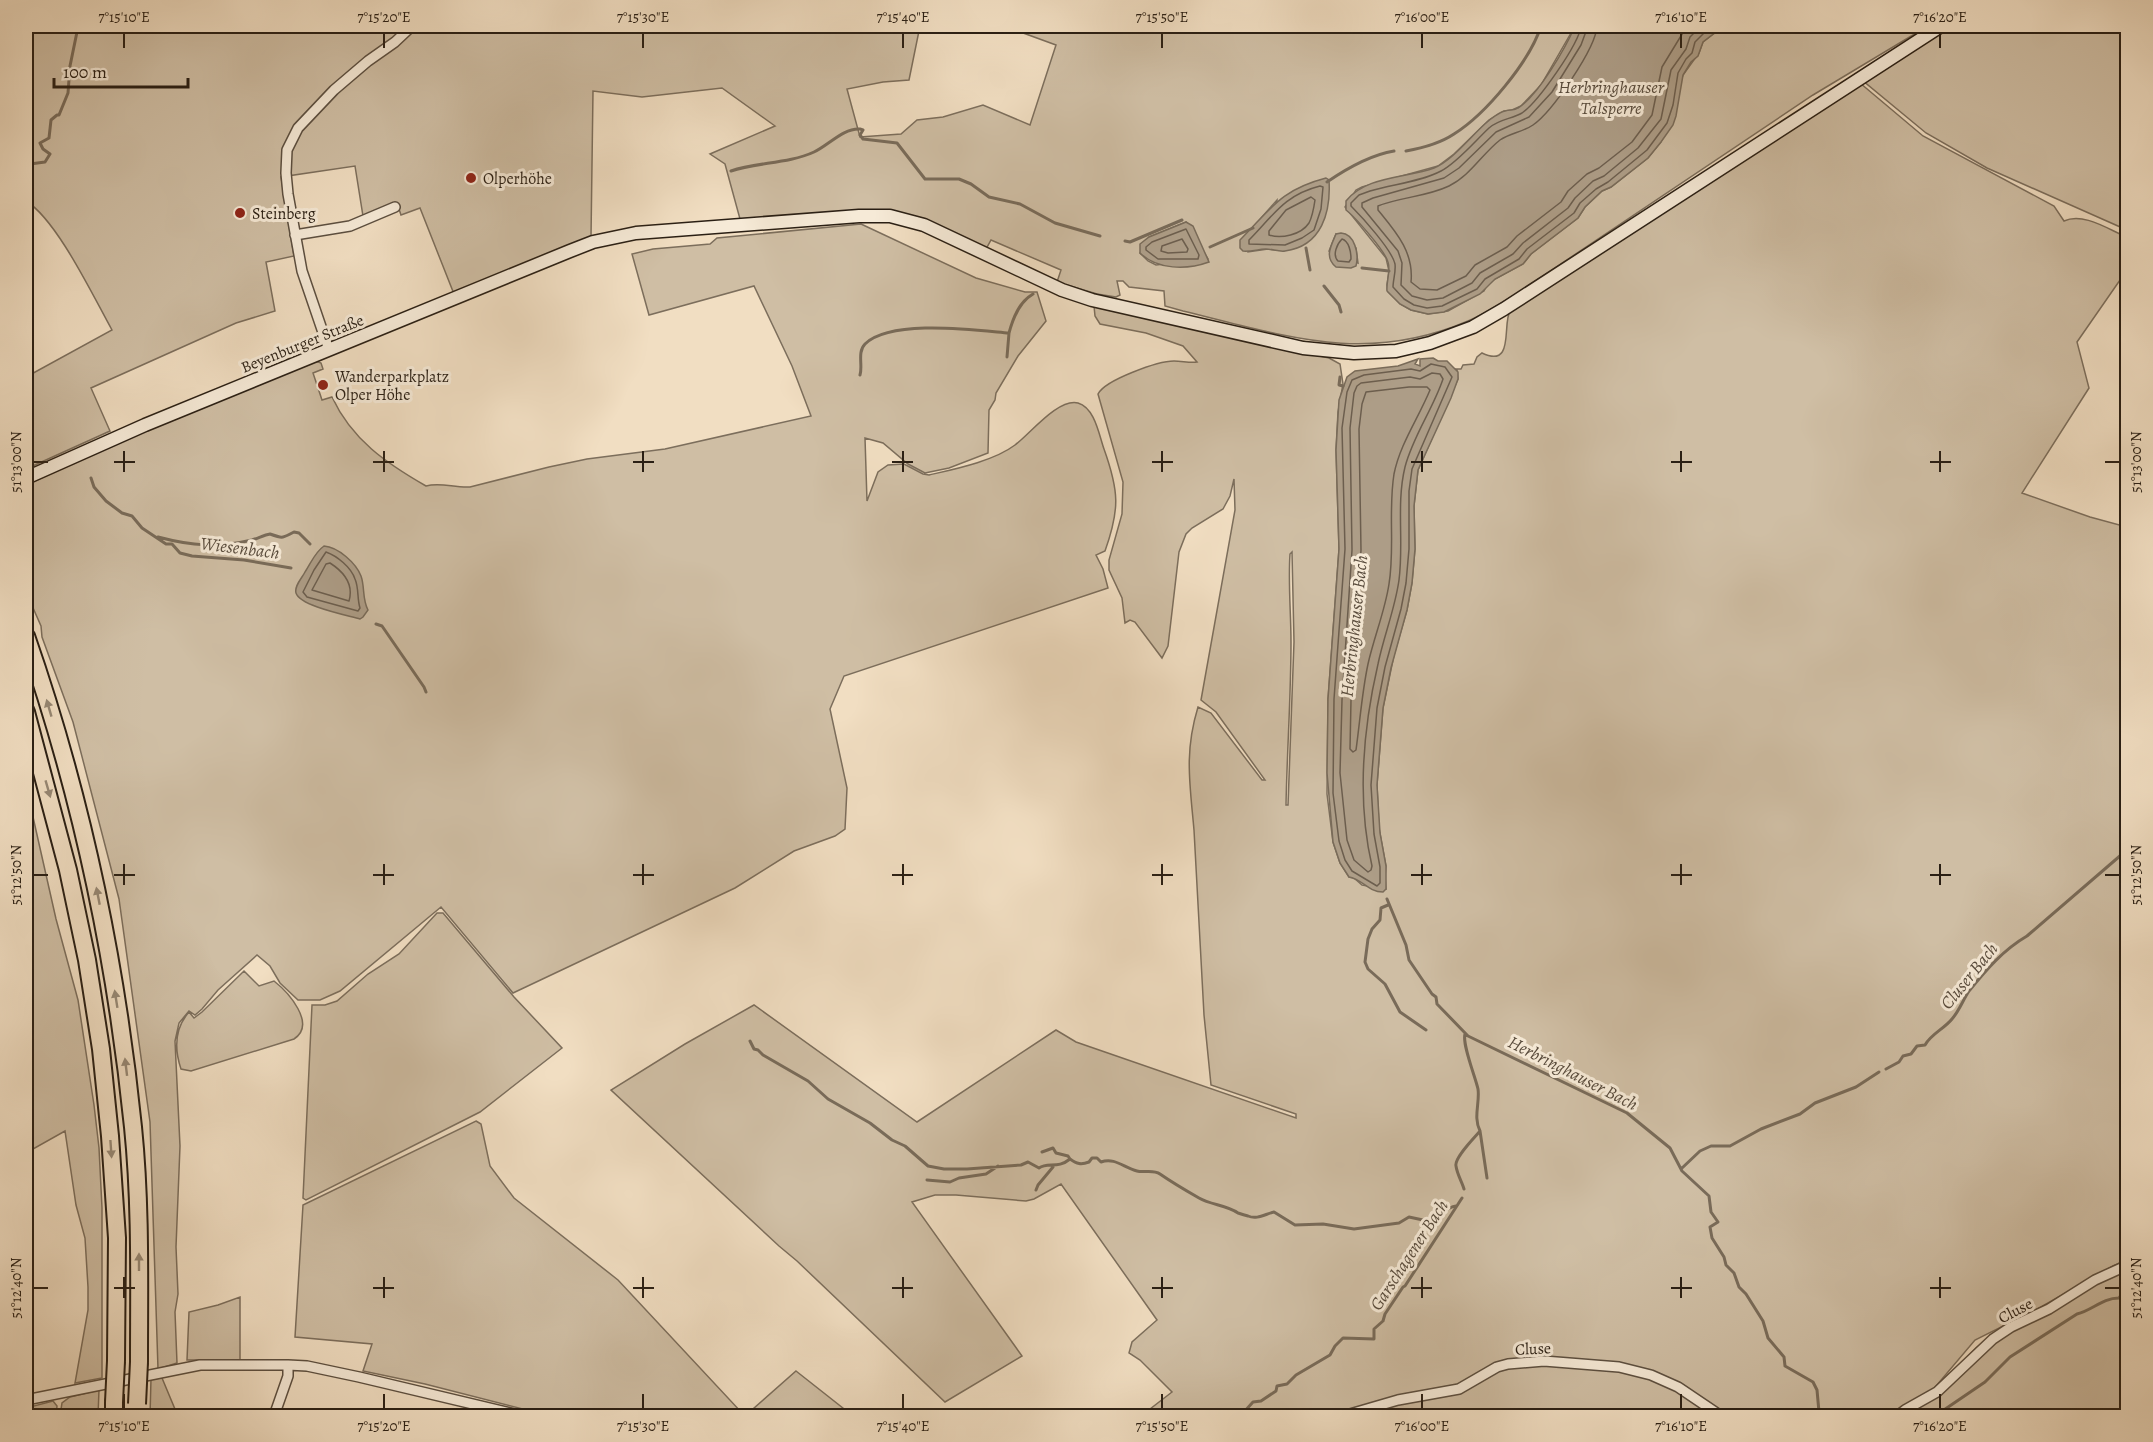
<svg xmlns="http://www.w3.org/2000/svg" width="2153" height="1442" viewBox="0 0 2153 1442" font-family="Alegreya,serif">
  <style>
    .green { fill: #cfbea4; stroke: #7c6e5c; stroke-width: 1.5; fill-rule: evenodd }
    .water { fill: #ad9d87; stroke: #796b59; stroke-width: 1.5 }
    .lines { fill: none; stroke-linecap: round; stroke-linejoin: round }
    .shore { stroke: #6c5e4e; stroke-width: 1.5 }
    .stream { stroke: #796b59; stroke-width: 3 }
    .minor-casing { stroke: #5c4f40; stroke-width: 12 }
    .secondary-casing { stroke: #2a1f14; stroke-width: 15 }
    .motorway-casing { stroke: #2a1f14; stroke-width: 20 }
    .minor { stroke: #f6ead7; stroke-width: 9 }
    .secondary { stroke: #f6ead7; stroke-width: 12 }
    .motorway { stroke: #f1dec2; stroke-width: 16 }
    .motorway-bridge-casing { stroke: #2a1f14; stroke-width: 20; stroke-linecap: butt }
    .motorway-bridge { stroke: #f1dec2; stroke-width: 16 }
    .oneway { fill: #978874 }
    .ticks { fill: none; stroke: #2a1f14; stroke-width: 2 }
    .poi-dot { fill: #8f2418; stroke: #f6ead7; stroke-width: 2 }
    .labels { text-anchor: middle; stroke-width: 6; stroke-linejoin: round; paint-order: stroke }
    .poi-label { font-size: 16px; fill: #2a1f14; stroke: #f6ead7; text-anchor: start }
    .street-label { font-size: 16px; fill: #2a1f14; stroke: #f6ead7 }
    .water-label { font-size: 18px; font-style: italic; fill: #584b3c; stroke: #f6ead7 }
    .neatline { fill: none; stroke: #2a1f14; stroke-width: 2 }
    .ticks-label { font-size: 15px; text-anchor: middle; fill: #2a1f14 }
  </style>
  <rect width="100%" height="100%" fill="#f1dec2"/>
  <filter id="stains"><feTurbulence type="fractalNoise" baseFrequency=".00333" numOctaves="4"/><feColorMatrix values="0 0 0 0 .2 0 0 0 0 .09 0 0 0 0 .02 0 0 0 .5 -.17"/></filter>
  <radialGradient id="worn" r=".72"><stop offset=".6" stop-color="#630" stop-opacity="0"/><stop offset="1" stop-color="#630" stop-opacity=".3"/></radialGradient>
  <path class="green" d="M26,26H920L909,80L883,82L847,89L860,137L901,134L917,120L943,117L983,105L1030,125L1056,45L1004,26H1575L1541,85L1521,106L1512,110L1504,111L1489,120L1454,154L1438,166L1362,187L1356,190L1345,207L1386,258L1389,271L1387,285L1388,292L1400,304L1411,310L1428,314L1448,311L1484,291L1487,285L1495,279L1523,264L1531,254L1578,218L1585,207L1602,191L1611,187L1648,158L1661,142L1683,75L1699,53L1703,42L1716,32L1750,29L1759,26H1928L1813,95L1516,294C1501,303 1485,314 1468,321C1365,365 1286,336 1183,311L1165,306L1164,291L1129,287L1123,281H1117L1120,295L1116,297L1097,294L1057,282L1061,270L991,240L986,249L859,211L740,219L725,164L710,154L775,126L722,88L642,97L593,91L591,238L454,294L420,208L401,215L398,206L363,216L355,166L281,177L294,256L266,262L275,311L236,323L91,388L110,431L26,469V377L112,330C93,296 57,220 26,201ZM1277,200L1275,250L1268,249L1248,252L1247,234ZM1186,222L1208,259L1156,265L1148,261L1140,253L1149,237ZM1336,234L1356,248L1358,263L1329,251Z
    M1948,26H2127V230L1987,168L1926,133L1862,80Z
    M1860,83L1923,136L2054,206L2064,221C2084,212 2109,230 2127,237V270L2077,342L2089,388L2022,493L2090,517L2127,527V1260L2113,1266L2041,1307L1975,1340L1931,1392L1895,1416H1141L1172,1392L1140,1360L1129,1353L1132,1342L1157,1320L1061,1184L1034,1199L1026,1201L956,1195H935L912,1202L1022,1356L945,1402L797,1261L779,1246L611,1090L685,1044L754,1005L917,1122L1056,1030L1076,1042L1296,1118V1114L1211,1085L1204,1015L1194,830C1190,784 1184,753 1198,707L1211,713L1262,780H1265L1216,712L1201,700L1235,510L1234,479L1230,496L1223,509L1192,528L1186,534L1179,552L1168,646L1162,658L1135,622L1130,620L1125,623L1122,598L1109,570V560L1122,514L1123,482L1098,394C1105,380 1158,361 1174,361C1182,361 1190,363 1197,362L1183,346L1146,333L1100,324L1095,316L1094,306L1329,358L1340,364L1343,384L1338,412L1336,450L1339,549L1328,699L1327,794L1333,842L1340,863L1349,877L1354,878L1362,885L1386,889L1385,876L1386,866L1379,828L1377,785L1383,708L1394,655L1407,610L1412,583L1415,549L1414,506L1418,470L1458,379L1457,370L1454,369H1461L1463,365L1474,364L1477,357L1482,353C1515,369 1502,324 1510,311ZM1292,552L1294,642L1288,805H1286C1287,751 1291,696 1291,642C1291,613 1288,584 1290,554Z
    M861,224L976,278L1025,292H1037L1046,321L1018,356L996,393L995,400L989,410L988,453L949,468L925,473L908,464L883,443L865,438L867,501L878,472L888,465L904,464L923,474L929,475C955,469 994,461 1015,445C1030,434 1058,398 1078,403C1095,408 1099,435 1104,449C1119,491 1120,509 1105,551L1096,555L1103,569L1108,588L844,676L830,709L847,788L845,829L835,836L794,851L735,888L513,993L441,907L340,991L320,1000H298L280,983L270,966L257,955L218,990L202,1009L195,1015L189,1011L179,1023L175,1041L180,1146L176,1247L178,1294L175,1312L177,1363L158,1369L150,1122L119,899L73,722L42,637L41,626L26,592V485L146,430L313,360L321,363L323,369L313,373L322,400L332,397C352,440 386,463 426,486C441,482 454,488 470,487L549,467L587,459L665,449L811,416L792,366L754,286L649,315L632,254L653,249L710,244L717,238Z
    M26,786L56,919L78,1000L94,1105L99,1148L102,1208V1378L75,1383L88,1310V1287L85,1238L76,1205L65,1131L26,1153Z
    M437,913H443L514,997L562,1048L480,1112L306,1200L303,1198L312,1005H325L337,1001L368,974L399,954Z
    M244,971L259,986L274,981C288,992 317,1024 294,1039L191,1071L181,1069C174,1048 175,1028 189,1012L194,1018L202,1012Z
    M476,1121L481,1124L490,1166L514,1198L618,1280L743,1414L740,1416H550L425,1384L363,1371L372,1344L295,1337L303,1205Z
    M2127,1266V1416H1899L1922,1403L1976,1348L1989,1337Z
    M240,1297V1360H187L189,1312L218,1305Z
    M796,1371L853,1416H745Z
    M162,1378L177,1414V1416H150L151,1379Z
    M99,1390L98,1416H60L62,1403L70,1397Z
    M53,1401L57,1406L56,1416H26V1408Z"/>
  <path class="water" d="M1575,26H1759L1750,29L1716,32L1703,42L1698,56L1691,62L1683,75L1676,116L1673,125L1661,142L1648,158L1611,187L1602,191L1585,207L1578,218L1531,254L1523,264L1495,279L1480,294L1444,312L1428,314L1411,310L1400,304L1387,291C1386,281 1391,272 1388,262C1385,251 1355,217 1346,210V201C1365,176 1407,178 1434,168C1452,161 1471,136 1486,123C1490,119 1500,112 1505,111C1510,109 1514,111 1518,108C1538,96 1566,47 1575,26Z
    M1326,178L1329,180C1331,212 1322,246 1285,251C1279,252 1272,249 1266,249C1258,249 1251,252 1243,251L1240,248V240C1271,209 1280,190 1326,178Z
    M1186,222L1193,226L1209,262C1187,270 1157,270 1140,253V244L1149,237Z
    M1341,233C1355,234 1359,254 1356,266L1351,268L1336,267C1324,257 1331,246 1336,234Z
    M1433,358L1438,361H1447L1458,372V379L1451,398L1418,470L1414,506L1415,549L1412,583L1407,610L1391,668L1383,708L1377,785L1380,833L1386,866V889L1383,892C1368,892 1362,879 1349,877L1340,863L1333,842L1327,773L1328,699L1339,549L1336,450L1339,400L1347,377L1355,371L1398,366L1418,359L1415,364L1420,366V359Z
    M324,546C338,547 356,563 361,576C365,587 362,599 368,610L363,617L360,619C346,615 300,606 296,593C294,586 302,578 305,572C311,563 315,552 324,546Z"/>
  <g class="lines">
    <path class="shore" d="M1581,26C1579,44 1538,102 1522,113C1512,119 1499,119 1489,128C1476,140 1457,163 1441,171C1420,182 1393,184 1370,191L1359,195L1351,203V206C1362,217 1392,250 1395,264C1396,272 1393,280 1393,287L1404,299L1414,305L1427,308L1442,306L1477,289L1485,279L1519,259L1527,249L1574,213L1580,203L1596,189L1608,182L1647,150L1667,123L1673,105L1678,73L1686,59L1692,53L1695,42L1707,30L1719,26
      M1588,26L1581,45L1552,92L1529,117L1496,132L1459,168L1444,178L1373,198L1362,203V207L1398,251L1402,263L1401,285L1412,296L1427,300L1443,298L1472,283L1480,273L1513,254L1523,243L1568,208L1575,198L1593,181L1604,176L1638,148L1661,119L1671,70L1686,49L1690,37L1701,26
      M1597,26C1596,48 1552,112 1533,125C1523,132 1510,133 1500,140C1482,154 1470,176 1449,186C1426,197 1400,197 1378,206V210C1396,232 1414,252 1411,282L1420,289L1437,290L1466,276L1475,265L1507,247L1517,236L1561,202L1568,191L1587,174L1599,168L1632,142L1652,115L1662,67L1687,26
      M1320,186L1323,187L1321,209L1314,230L1302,238L1285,245L1249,244V240C1273,216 1284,195 1320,186Z
      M1311,197L1315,200C1314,207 1312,217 1309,223C1301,235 1281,239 1269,235V231L1286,210Z
      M1186,229L1199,255L1198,259H1158L1146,250V247L1152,242Z
      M1182,239L1188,249L1187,252L1168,253L1161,251L1162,246Z
      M1342,239C1349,241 1351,252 1351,259L1349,262L1338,261C1332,255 1337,244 1342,239Z
      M1431,364L1445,367L1452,377L1412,469L1409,491V549L1406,583L1401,609L1385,667L1377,708L1371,785L1374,834L1380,867V883L1377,886L1352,871L1345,860L1339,841L1333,793L1334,699L1345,549L1342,428L1347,392L1352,380L1364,375L1411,369L1420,371Z
      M1432,373L1440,374L1443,379C1433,409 1413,436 1405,467C1396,504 1404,542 1399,580C1395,609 1384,635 1378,664C1363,729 1357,801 1372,866L1371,870L1368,872L1354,860L1347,840L1340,773L1342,700L1352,550L1350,428L1354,393L1357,386L1361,383L1410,377L1420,379Z
      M1409,387H1427L1430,390C1418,419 1400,444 1394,474C1388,511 1395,548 1389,584C1385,611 1374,637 1368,664C1362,692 1360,721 1356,750L1353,752L1350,749L1351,700L1361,550L1359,429L1362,404L1366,392Z
      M326,552C337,556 351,567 355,579C359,588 357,599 360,608L358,611L307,597L303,592L314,570Z
      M330,563C344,572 354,584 349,601L312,590L326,564Z"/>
    <path class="stream" d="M1406,151C1423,148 1439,144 1454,134C1486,114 1530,61 1541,26
      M30,164L45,162L50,154L43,149L40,143L49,138L51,120L57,115H59L68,93L70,66L78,27L88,26
      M731,171C757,162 788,164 814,152C829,145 843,128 860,129L863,130L860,135L863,139L897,143L925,179H959L971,184L989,197L1020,204L1055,223L1100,236
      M26,176L28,172
      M1327,182C1346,169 1370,155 1394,151
      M1125,241L1130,242L1182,220
      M1210,247L1253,228
      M1306,248L1310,270
      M1362,268L1389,271
      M1324,286L1339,305L1341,312
      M1007,357L1009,333
      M860,375C863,366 857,352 865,344C891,319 974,330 1009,333C1013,318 1019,302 1033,294
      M1340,377L1339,385L1343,386
      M91,478L94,487L106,501L122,513L132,516L142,528L166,544H172L180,553L192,556L244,560L291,568
      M158,537C192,546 218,548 252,540C259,538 264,535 270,534C284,539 282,538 294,532L299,533L310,544
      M376,624L382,626L424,687L426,692
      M1387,899L1406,945L1409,960L1432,994L1436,997L1437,1004L1468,1036L1627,1113L1670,1148L1682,1171L1709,1196L1711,1212L1718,1222L1710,1227L1712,1238L1724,1257L1726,1265L1734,1273L1739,1287L1746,1294L1763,1321L1768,1338L1784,1357L1785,1366L1813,1382L1817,1390L1819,1412L1825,1416
      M1388,905L1381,908L1380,920L1372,929L1368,939L1365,962L1368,969L1385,984L1400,1012L1426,1030
      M750,1041L754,1049L758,1050L763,1055L808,1081L828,1099L870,1123L892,1140L905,1146L928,1166L944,1169H967L1021,1165L1028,1162L1039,1168C1048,1162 1058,1169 1070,1159C1077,1164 1081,1165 1089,1162L1092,1158H1097L1101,1162C1115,1157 1124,1168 1137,1171C1144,1173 1153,1169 1160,1174C1173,1183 1185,1190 1199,1198C1211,1205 1227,1205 1238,1213C1241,1214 1244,1215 1248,1216C1257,1220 1265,1214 1274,1212L1295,1225L1323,1224L1354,1229L1399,1223L1409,1217L1437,1223C1439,1214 1448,1207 1456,1206
      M1886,1069L1899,1062L1903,1056L1911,1054L1917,1046L1925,1045C1931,1034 1944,1029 1952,1019C1959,1011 1963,1000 1969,991C1986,970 2003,950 2027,936L2128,849
      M1480,1131L1487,1178
      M1042,1152L1053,1148L1056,1153L1068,1156L1070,1159
      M1681,1169L1700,1151L1711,1146H1730L1761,1129L1800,1114L1815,1103L1856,1087L1879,1072
      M927,1180L950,1182L959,1178L986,1174L998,1166
      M1464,1189C1462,1182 1457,1174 1456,1166C1454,1158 1474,1138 1480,1131C1473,1117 1480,1103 1478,1089C1475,1076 1462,1044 1465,1034
      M1036,1190L1038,1185L1053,1167
      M1239,1416L1241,1412H1244L1253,1402L1261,1401L1276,1391L1277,1386L1287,1384L1296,1375L1330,1355L1335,1346L1343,1338L1374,1339V1329L1383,1321L1385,1314L1403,1287L1405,1286L1462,1198
      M1887,1416L1892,1414
      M1935,1416L1985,1382L2010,1357L2077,1314C2093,1310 2102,1298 2119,1298L2122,1294H2128"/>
    <g class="minor-casing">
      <path id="minor" d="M295,235L350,226L395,207
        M329,350L302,271L288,194L286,173L287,150L298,128L334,90L368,61L395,42L412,26
        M26,1400L200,1365H288L307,1366L359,1377L523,1416
        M274,1416L288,1376V1365
        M1343,1416L1398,1400L1459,1389L1497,1367L1508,1364L1544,1361L1619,1367L1651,1375L1678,1387L1721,1416
        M1897,1416L1905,1410L1937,1392L1993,1339L2011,1327L2049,1309L2095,1280L2128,1265"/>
    </g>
    <g class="secondary-casing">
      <path id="secondary" d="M26,478L145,425L570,251L593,242L636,233L859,216H890L924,225L1062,290L1092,300L1303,348L1354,353L1396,351L1430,343L1473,327L1504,309L1941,26"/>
    </g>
    <g class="motorway-casing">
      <path id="motorway" d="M26,636C81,794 116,960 133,1127C141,1205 139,1284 139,1362
        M26,712L68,870L87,960L101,1049L110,1136L117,1238L116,1361
        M114,1416V1402"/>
    </g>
    <use href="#minor" class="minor"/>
    <use href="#secondary" class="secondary"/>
    <use href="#motorway" class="motorway"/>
    <g class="motorway-bridge-casing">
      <path id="motorway-bridge" d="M114,1402L116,1361
        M137,1404L139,1362"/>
    </g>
    <use href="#motorway-bridge" class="motorway-bridge"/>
  </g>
  <defs><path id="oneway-solid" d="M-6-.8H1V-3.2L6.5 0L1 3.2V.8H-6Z" transform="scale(1.5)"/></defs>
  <g class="oneway">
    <use href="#oneway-solid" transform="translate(49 708) rotate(-106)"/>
    <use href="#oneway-solid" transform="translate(48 789) rotate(74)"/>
    <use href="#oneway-solid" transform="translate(98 896) rotate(-101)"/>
    <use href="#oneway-solid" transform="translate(116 999) rotate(-99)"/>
    <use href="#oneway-solid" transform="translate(126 1067) rotate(-97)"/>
    <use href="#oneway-solid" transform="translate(111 1149) rotate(86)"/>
    <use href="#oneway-solid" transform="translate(139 1262) rotate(-90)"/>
  </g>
  <path class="ticks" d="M124,33V48M384,33V48M643,33V48M903,33V48M1162,33V48M1422,33V48M1681,33V48M1940,33V48M124,451V472M384,451V472M643,451V472M903,451V472M1162,451V472M1422,451V472M1681,451V472M1940,451V472M33,462H48M114,462H135M373,462H394M633,462H654M892,462H913M1152,462H1173M1411,462H1432M1671,462H1692M1930,462H1951M2105,462H2120M124,864V885M384,864V885M643,864V885M903,864V885M1162,864V885M1422,864V885M1681,864V885M1940,864V885M33,875H48M114,875H135M373,875H394M633,875H654M892,875H913M1152,875H1173M1411,875H1432M1671,875H1692M1930,875H1951M2105,875H2120M124,1277V1298M384,1277V1298M643,1277V1298M903,1277V1298M1162,1277V1298M1422,1277V1298M1681,1277V1298M1940,1277V1298M33,1288H48M114,1288H135M373,1288H394M633,1288H654M892,1288H913M1152,1288H1173M1411,1288H1432M1671,1288H1692M1930,1288H1951M2105,1288H2120M124,1394V1409M384,1394V1409M643,1394V1409M903,1394V1409M1162,1394V1409M1422,1394V1409M1681,1394V1409M1940,1394V1409"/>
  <g class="poi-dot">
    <circle cx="471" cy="178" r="6"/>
    <circle cx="240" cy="213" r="6"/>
    <circle cx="323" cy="385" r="6"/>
  </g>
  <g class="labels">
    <g class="poi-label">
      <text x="483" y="184">Olperhöhe</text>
      <text x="252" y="219">Steinberg</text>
      <text x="335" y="382">Wanderparkplatz<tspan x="335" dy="18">Olper Höhe</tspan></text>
    </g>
    <g class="street-label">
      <text transform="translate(302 343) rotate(-22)" y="6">Beyenburger Straße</text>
      <text transform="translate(2015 1310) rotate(-28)" y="6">Cluse</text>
      <text transform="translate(1533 1348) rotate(-2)" y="6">Cluse</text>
    </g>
    <g class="water-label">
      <text x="1611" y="93">Herbringhauser<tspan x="1611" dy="21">Talsperre</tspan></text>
      <text transform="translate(240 548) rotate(7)" y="6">Wiesenbach</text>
      <text transform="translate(1354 626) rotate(-84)" y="6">Herbringhauser Bach</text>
      <text transform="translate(1969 976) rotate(-51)" y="6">Cluser Bach</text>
      <text transform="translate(1573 1073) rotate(27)" y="6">Herbringhauser Bach</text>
      <text transform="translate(1409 1255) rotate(-57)" y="6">Garschagener Bach</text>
    </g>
  </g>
  <rect width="2153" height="1442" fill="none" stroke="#f1dec2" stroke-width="66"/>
  <path d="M54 78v9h134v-9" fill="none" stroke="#2a1f14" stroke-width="3"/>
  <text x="63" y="78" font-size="18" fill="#2a1f14" stroke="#f6ead7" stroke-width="4.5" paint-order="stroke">100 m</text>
  <rect x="33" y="33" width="2087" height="1376" class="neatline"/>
  <g class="ticks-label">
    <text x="124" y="22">7°15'10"E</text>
    <text x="384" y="22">7°15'20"E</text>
    <text x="643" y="22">7°15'30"E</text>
    <text x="903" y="22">7°15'40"E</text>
    <text x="1162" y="22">7°15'50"E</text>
    <text x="1422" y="22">7°16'00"E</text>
    <text x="1681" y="22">7°16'10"E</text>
    <text x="1940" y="22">7°16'20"E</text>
    <text transform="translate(16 462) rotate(-90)" y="5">51°13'00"N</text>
    <text transform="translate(2136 462) rotate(-90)" y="5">51°13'00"N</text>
    <text transform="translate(16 875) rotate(-90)" y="5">51°12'50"N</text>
    <text transform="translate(2136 875) rotate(-90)" y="5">51°12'50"N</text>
    <text transform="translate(16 1288) rotate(-90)" y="5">51°12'40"N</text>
    <text transform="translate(2136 1288) rotate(-90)" y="5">51°12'40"N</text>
    <text x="124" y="1431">7°15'10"E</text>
    <text x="384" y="1431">7°15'20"E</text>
    <text x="643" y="1431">7°15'30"E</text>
    <text x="903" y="1431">7°15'40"E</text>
    <text x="1162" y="1431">7°15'50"E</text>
    <text x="1422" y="1431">7°16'00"E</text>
    <text x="1681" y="1431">7°16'10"E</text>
    <text x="1940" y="1431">7°16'20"E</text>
  </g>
  <rect width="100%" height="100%" filter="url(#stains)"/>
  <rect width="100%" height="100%" fill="url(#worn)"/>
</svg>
